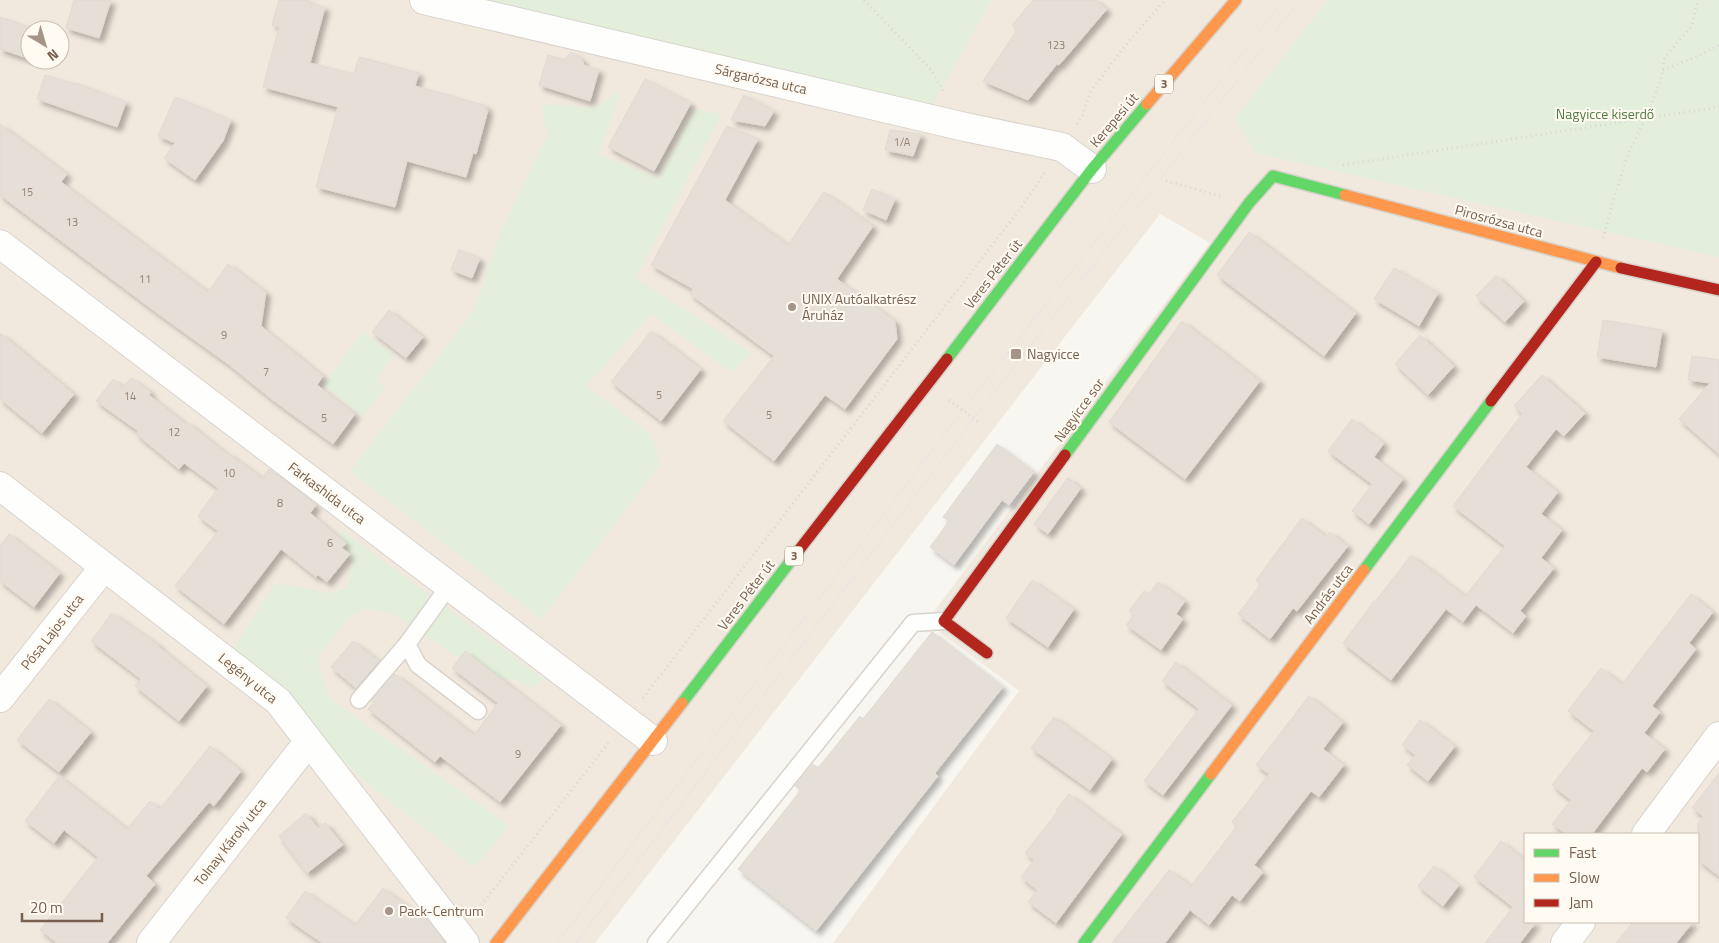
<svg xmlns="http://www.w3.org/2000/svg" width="1719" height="943" viewBox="0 0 1719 943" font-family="'Titillium Web',sans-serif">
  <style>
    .residential { fill: #f1e9de; fill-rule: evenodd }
    .green { fill: #e4efdb }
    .building { fill: #e5dfd7; stroke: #e1dad2; filter: url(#shadow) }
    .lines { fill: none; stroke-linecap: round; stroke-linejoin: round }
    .lane-casing { stroke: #d8d3cd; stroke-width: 19 }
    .street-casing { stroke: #d8d3cd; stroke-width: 30 }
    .fast-casing { stroke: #d7d2ca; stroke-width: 14 }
    .slow-casing { stroke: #d7d2ca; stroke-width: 14 }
    .jam-casing { stroke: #d7d2ca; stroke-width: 14 }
    .path { stroke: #dad6d0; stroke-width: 3; stroke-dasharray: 1 4; stroke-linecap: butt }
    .lane { stroke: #fefefd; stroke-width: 16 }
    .street { stroke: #fefefd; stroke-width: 28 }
    .fast { stroke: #63d668; stroke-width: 11 }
    .slow { stroke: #ff974d; stroke-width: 11 }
    .jam { stroke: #b3261e; stroke-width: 11 }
    .tram { stroke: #e6e4e7; stroke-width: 1 }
    .poi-dot { fill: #a59487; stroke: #fffbf2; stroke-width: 2 }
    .labels { text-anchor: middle; stroke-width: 4; stroke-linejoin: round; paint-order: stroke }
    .number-label { font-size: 11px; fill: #958272 }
    .shield { fill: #fffbf2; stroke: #a08e7f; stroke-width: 1 }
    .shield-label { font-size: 12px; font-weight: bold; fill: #78604e }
    .street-label { font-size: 14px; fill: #78604e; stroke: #fffbf2 }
    .park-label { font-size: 14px; fill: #537d46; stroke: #fffbf2 }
    .poi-label { font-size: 14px; fill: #78604e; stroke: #fffbf2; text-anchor: start }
  </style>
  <defs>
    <filter id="shadow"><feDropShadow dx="4.5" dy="4.5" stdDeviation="2.5" flood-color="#0004"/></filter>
  </defs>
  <rect width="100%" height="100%" fill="#f8f6f0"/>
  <path class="residential" d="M0,0H481L929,109L992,0H1719V943H833L1019,691L926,622L1210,243L1160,214L595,943H0ZM30,30H60V60H30ZM1525,834H1698V922H1525Z"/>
  <path class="green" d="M481,0H992L930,109Z
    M1328,0H1719V257L1255,153L1235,118Z
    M621,91L599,154L659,179L695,109L722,114L636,278L752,353L731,372L652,314L586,386L650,433L661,464L542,619L350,471L473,312L502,229L547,137L542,104L594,108Z
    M363,332L394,355L376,380L386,387L363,416L323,385Z
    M339,528L544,679L532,689L516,680L487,677L393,613L364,609L351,616L317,658L329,698L510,826L474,867L367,783L231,653L275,583L331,593L347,588L353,560Z"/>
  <path class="building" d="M74,0H111L99,38L66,28Z
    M279,0H309L308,3L325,7L310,63L354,74L359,57L419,73L415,86L487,106L486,110H488L476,154L473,153L466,177L407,161L395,207L316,187L338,107L263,87L279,27L272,25Z
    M1033,0H1096L1107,9L1059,65L1057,64L1028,100L983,81L1017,30L1012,25Z
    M0,17L30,27V59L0,49Z
    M571,52L582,59L584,65L599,70L590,101L539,85L548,55L564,60Z
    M45,75L75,84L76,83L126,102L117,127L37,99Z
    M645,79L691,103L654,171L608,147Z
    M744,95L774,111L765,126L731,120Z
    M175,97L231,120L223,141L195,180L164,158L175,143L158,136Z
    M0,124L67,174L61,182L208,292L228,264L266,292L261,326L323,376L317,385L355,414L333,444L274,401L228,364L157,313L0,195Z
    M727,126L758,139L725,200L788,245L824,192L873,226L837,279L895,321L897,339L845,409L825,395L774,461L723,421L774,356L690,294L693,289L651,265Z
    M890,130L921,134L913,156L885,150Z
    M872,189L895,199L886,220L863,210Z
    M1249,232L1356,313L1324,356L1217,275Z
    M459,250L480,258L472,278L451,270Z
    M1394,268L1438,293L1419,326L1374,299Z
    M1496,275L1524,301L1505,322L1476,296Z
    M389,310L423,337L406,358L372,332Z
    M1603,320L1662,330L1656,367L1597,357Z
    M1182,321L1260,381L1185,479L1109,422Z
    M651,331L701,369L661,421L611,382Z
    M0,333L74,394L42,433L0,399Z
    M1420,335L1454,366L1428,395L1395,364Z
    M1692,356L1719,360V454L1679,419L1710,383L1688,380Z
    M1542,375L1585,413L1564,436L1556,429L1526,467L1558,492L1541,514L1562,530L1541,558L1554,568L1520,611L1526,616L1513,633L1476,605L1463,622L1446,609L1391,680L1343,643L1374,601L1375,602L1411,555L1465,596L1505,546L1453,506L1522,414L1514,406Z
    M131,378L151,392L149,395L186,424L187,422L227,454L228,453L262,478L269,469L316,505L310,513L346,543L342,548L350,554L327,582L318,575L316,577L281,549L224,624L175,586L218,531L198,516L218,488L184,463L179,469L136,434L138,431L96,401L113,379L123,387Z
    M1352,419L1384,443L1374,457L1403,479L1369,524L1352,511L1372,484L1328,451Z
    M997,444L1034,472L1009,505L1002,500L954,565L930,547L949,521L943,517Z
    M1068,478L1081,488L1048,534L1034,524Z
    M1302,518L1326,537L1330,532L1348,546L1297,611L1293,608L1270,639L1238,614L1261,584L1256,580Z
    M9,534L60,573L34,607L0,581V546Z
    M1032,580L1074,609L1048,647L1006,618Z
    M1158,582L1185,601L1176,614L1183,619L1161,650L1126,625L1134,615L1129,611L1144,591L1149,594Z
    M1691,594L1713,612L1689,643L1696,649L1652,706L1660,712L1644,733L1665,749L1647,772L1642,768L1592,834H1566L1552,824L1571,800L1552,785L1594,731L1568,711L1601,668L1622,684Z
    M112,613L160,646L159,647L207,686L179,721L135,686L141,679L91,641Z
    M932,632L1003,687L935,773L938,776L816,931L738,869L801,790L795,786L813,764L818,768L860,716L863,719Z
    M353,641L379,661L356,688L331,667Z
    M465,651L561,725L500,802L440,756L435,762L368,709L374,703L371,701L395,674L474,735L498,703L452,668Z
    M1176,662L1232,705L1163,795L1144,781L1199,709L1162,681Z
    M1309,696L1343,722L1323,749L1344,765L1319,797L1311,791L1254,865L1263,872L1240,901L1232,895L1209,925L1190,910L1165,943H1112L1169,870L1191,886L1237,826L1232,822L1269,774L1256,765Z
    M49,699L91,732L59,772L17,740Z
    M1054,717L1112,759L1090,790L1031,748Z
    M1420,720L1455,746L1428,781L1407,765L1415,755L1402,745Z
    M210,746L241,771L214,806L209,802L146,876L155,884L107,943H57L40,930L98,857L64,830L54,843L25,821L59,776L127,829L150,801L160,809Z
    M1719,773V876L1698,860V823L1703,816L1692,808Z
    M1069,794L1122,834L1056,923L1028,902L1037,890L1021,877L1034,860L1025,853L1058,811L1056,810Z
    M306,813L318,828L325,823L343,845L307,873L279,836Z
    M1501,841L1525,860V922H1536L1520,943H1485L1513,907L1474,877Z
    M1434,866L1459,885L1443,906L1418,886Z
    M383,888L432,925L445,943H322L286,918L305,891L355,925Z
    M1633,922H1693L1676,943H1616Z"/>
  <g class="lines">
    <g class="lane-casing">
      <path id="lane" d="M407,644L418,665L478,711
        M359,700L407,644L449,586
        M656,943L913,623L944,621"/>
    </g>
    <g class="street-casing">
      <path id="street" d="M424,0L965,127L1062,147L1092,169
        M0,244L653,741
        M0,486L278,701L465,943
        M0,698L104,567
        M1646,834L1719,736
        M151,943L309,741
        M1565,943L1581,922"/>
    </g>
    <g class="fast-casing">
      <path id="fast" d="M947,359L1092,169L1147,104
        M1065,455L1249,203L1273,176L1345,195
        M1364,570L1491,401
        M682,703L799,550
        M1084,943L1211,774"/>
    </g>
    <g class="slow-casing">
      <path id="slow" d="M1147,104L1236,0
        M1345,195L1621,268
        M1211,774L1364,570
        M496,943L682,703"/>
    </g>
    <g class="jam-casing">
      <path id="jam" d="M1621,268L1719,290
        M1491,401L1596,262
        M799,550L947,359
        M987,653L944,621L1065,455"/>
    </g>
    <path class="path" d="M864,0L931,70L945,93
      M1663,70L1698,56L1719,45
      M1077,124L1082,117L1090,92L1129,41L1165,0
      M1343,165L1719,107
      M1166,181L1221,196
      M1603,238L1614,198L1628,154L1646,118L1661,79L1665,57L1691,27L1698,0
      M949,400L981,424
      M643,698L1020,209L1046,171
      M475,913L610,741"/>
    <use href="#lane" class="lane"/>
    <use href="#street" class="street"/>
    <use href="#fast" class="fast"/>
    <use href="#slow" class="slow"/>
    <use href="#jam" class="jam"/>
    <path class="tram" d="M557,943L963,410L1284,0
      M576,943L974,418L1300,0"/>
  </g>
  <g class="poi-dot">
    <circle cx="792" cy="307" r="5"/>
    <rect x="1010" y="348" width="12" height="12" rx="2.5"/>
    <circle cx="389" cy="911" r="5"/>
  </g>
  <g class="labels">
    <g class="number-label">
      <text x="1056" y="49">123</text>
      <text x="902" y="146">1/A</text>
      <text x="27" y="196">15</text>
      <text x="72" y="226">13</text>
      <text x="145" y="283">11</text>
      <text x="224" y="339">9</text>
      <text x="266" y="376">7</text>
      <text x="659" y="399">5</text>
      <text x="130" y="400">14</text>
      <text x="769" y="419">5</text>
      <text x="324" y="422">5</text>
      <text x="174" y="436">12</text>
      <text x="229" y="477">10</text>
      <text x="280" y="507">8</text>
      <text x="330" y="547">6</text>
      <text x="518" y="758">9</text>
    </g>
    <g class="shield">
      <rect x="1155" y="74.5" width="18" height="19" rx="4"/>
      <rect x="785" y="546.5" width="18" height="19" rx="4"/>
    </g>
    <g class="shield-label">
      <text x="1164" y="88">3</text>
      <text x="794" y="560">3</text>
    </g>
    <g class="street-label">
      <text transform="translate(761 79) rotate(13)" y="5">Sárgarózsa utca</text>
      <text transform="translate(1114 120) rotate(-50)" y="5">Kerepesi út</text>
      <text transform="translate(1499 221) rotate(15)" y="5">Pirosrózsa utca</text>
      <text transform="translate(993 274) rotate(-52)" y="5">Veres Péter út</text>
      <text transform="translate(1079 410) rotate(-54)" y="5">Nagyicce sor</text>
      <text transform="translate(327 493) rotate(37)" y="5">Farkashida utca</text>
      <text transform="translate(1328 594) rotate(-53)" y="5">András utca</text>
      <text transform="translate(746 595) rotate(-53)" y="5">Veres Péter út</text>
      <text transform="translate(52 632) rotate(-52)" y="5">Pósa Lajos utca</text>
      <text transform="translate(248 678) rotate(39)" y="5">Legény utca</text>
      <text transform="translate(230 842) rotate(-52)" y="5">Tolnay Károly utca</text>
    </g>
    <g class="park-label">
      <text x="1605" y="119">Nagyicce kiserdő</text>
    </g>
    <g class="poi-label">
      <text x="802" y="304">UNIX Autóalkatrész<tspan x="802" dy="16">Áruház</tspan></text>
      <text x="1027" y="359">Nagyicce</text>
      <text x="399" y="916">Pack-Centrum</text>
    </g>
  </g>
  <rect x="1524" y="833" width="175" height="90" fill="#fffbf2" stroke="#c9bdb0"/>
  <rect x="1534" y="849" width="25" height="8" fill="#63d668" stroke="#c9bdb0"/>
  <text x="1569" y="858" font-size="15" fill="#78604e">Fast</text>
  <rect x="1534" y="874" width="25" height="8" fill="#ff974d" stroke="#c9bdb0"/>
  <text x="1569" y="883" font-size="15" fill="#78604e">Slow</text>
  <rect x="1534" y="899" width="25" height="8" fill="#b3261e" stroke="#c9bdb0"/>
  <text x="1569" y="908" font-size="15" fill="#78604e">Jam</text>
  <g transform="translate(45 45) rotate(142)"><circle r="24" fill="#fffbf2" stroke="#c9bdb0"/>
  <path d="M0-4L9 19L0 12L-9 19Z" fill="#a59487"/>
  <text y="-8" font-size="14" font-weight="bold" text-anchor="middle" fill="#78604e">N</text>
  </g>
  <path d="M22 913v8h80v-8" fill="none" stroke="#78604e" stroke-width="2.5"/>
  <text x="30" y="913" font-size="15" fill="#78604e" stroke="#fffbf2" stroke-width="4" paint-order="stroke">20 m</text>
</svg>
